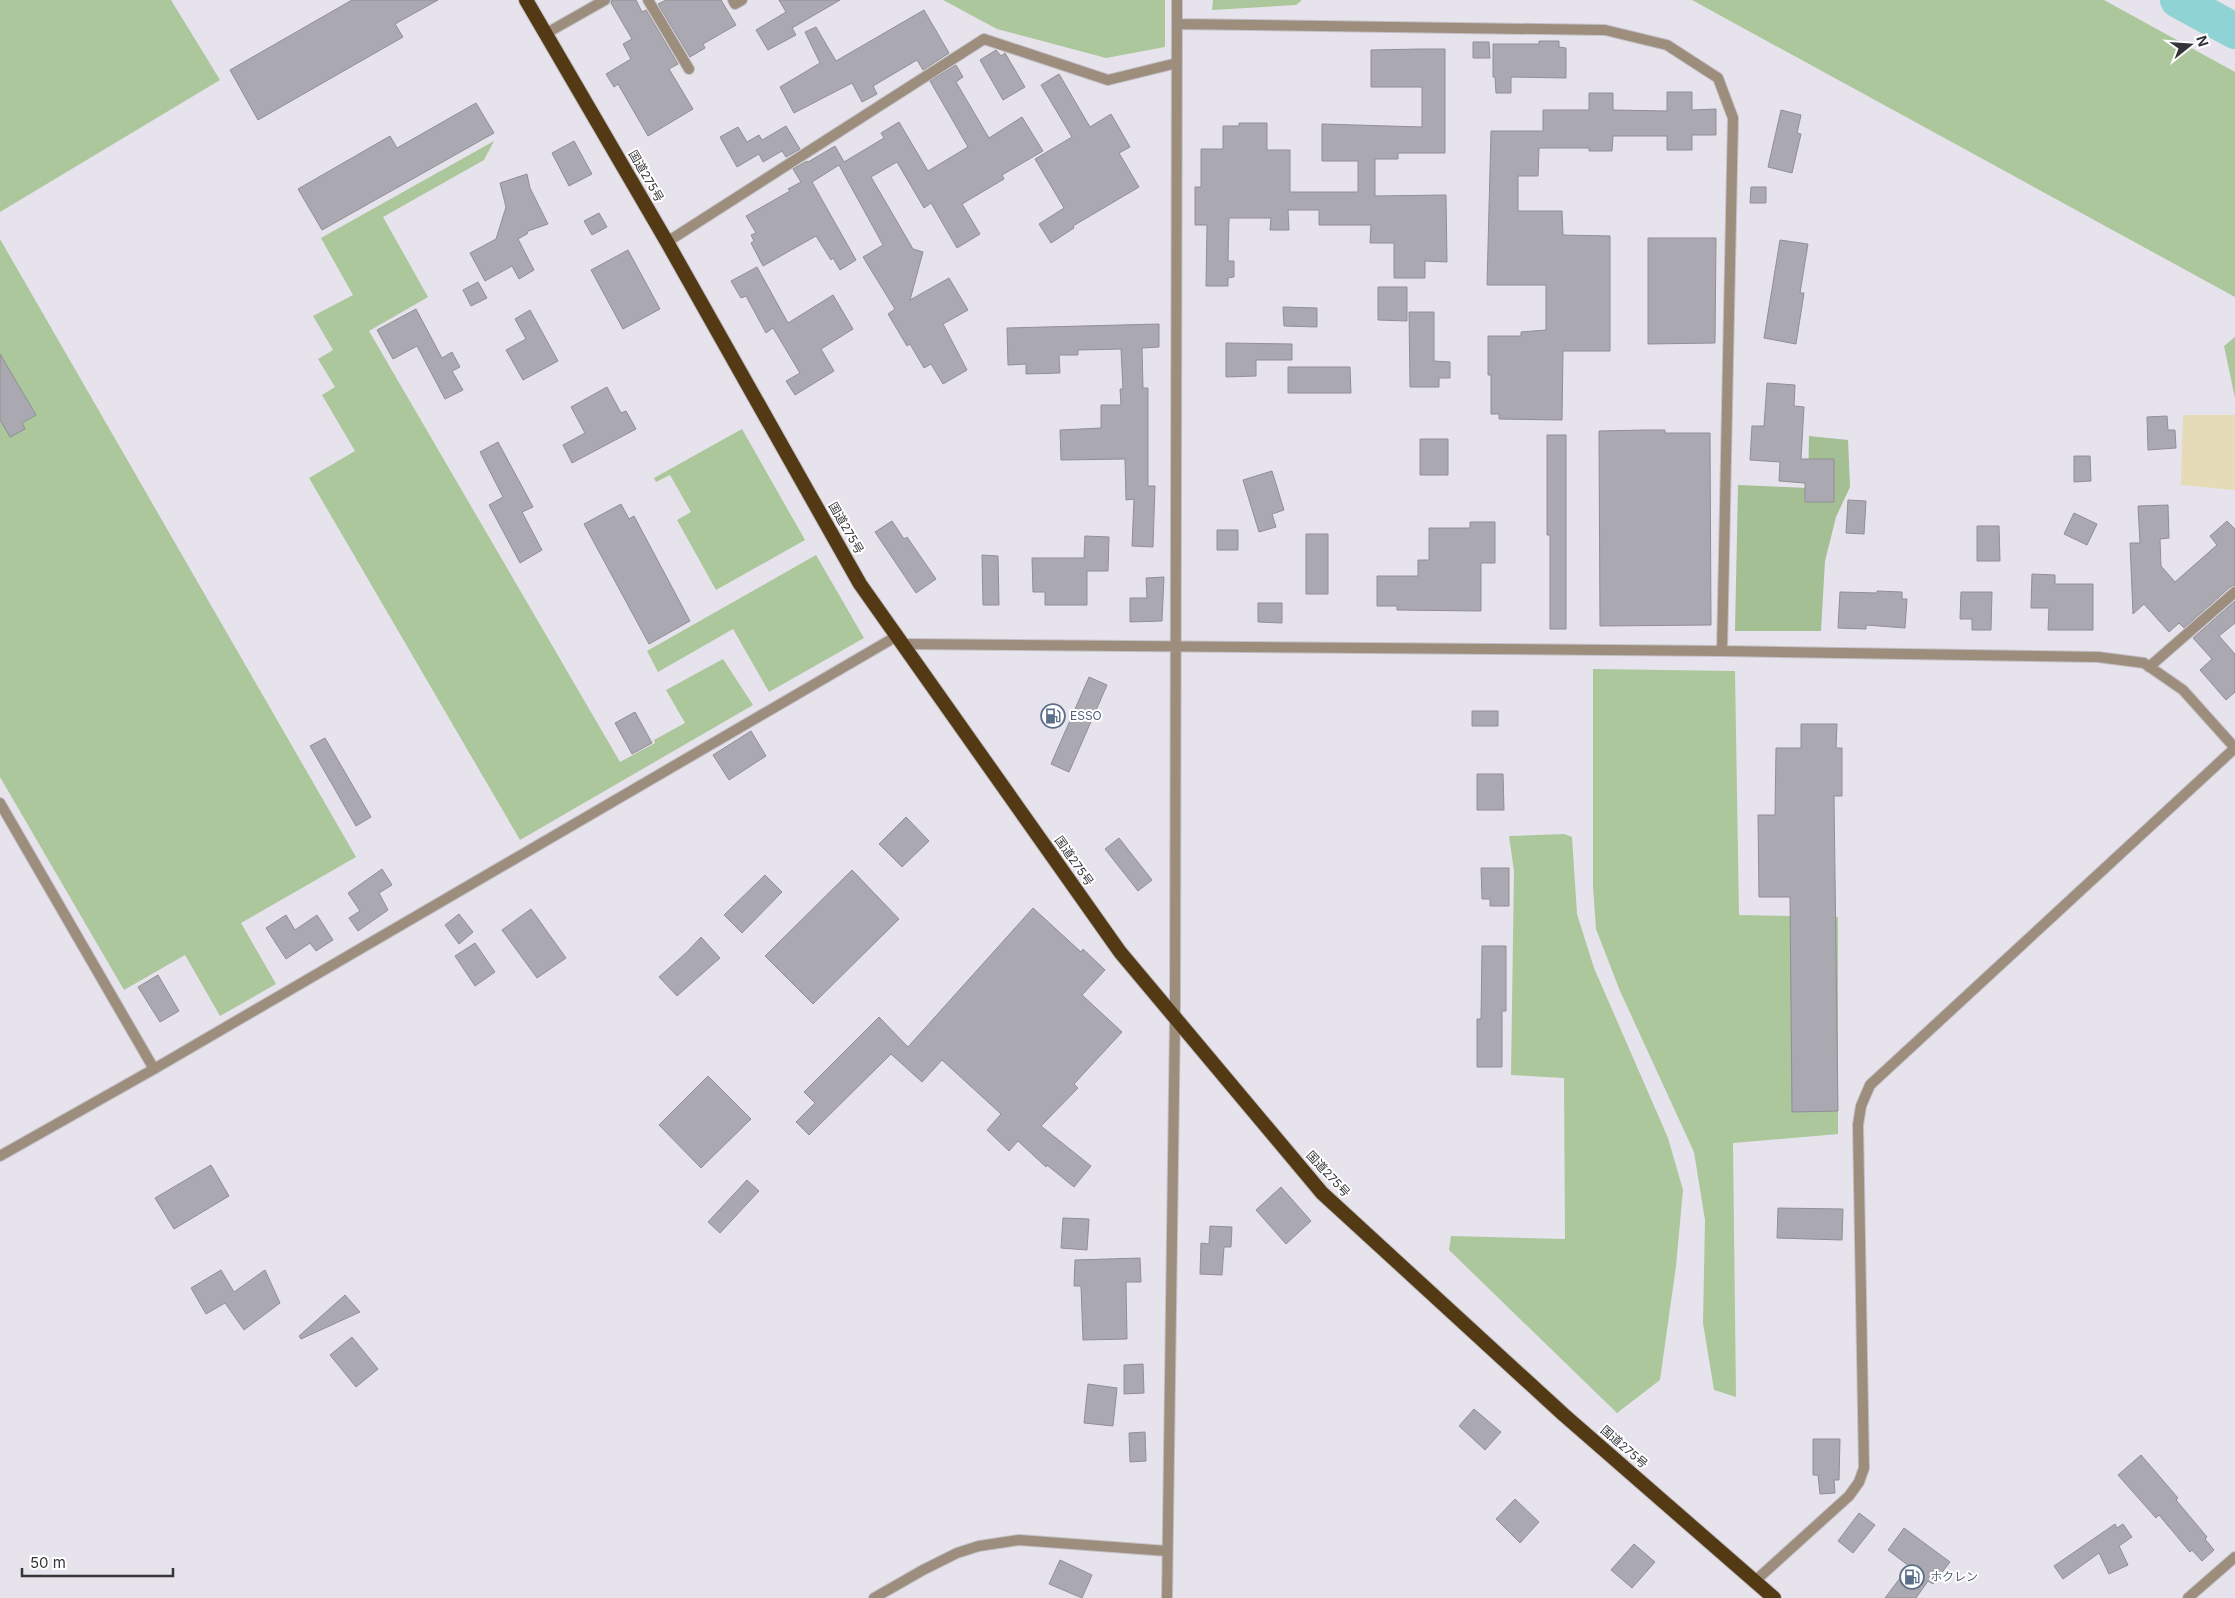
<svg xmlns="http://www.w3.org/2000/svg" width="2235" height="1598" viewBox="0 0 2235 1598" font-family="Inter,'Noto Sans JP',sans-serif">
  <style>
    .green { fill: #abc79b }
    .forest { fill: #a3bf93 }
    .sand { fill: #e5dbb6 }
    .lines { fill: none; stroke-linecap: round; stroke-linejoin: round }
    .river { stroke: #90d3d4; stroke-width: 36 }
    .building { fill: #aaa8b0; stroke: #918e96 }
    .minor-casing { stroke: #c3c0c8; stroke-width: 12 }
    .trunk-casing { stroke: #c3c0c8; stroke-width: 16 }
    .minor { stroke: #9c8d7c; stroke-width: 10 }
    .trunk { stroke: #543a14; stroke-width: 14 }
    .labels { text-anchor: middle; stroke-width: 4; stroke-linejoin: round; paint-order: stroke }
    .street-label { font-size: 12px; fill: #353437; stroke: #fff }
    .service-label { font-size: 12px; fill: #4e5e75; stroke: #fff; text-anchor: start }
  </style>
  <rect width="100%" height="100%" fill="#e6e3ec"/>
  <path class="green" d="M0,0H171L220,80L0,212Z
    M943,0H1165V47L1106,58L997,29Z
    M1213,0H1302L1296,5L1212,10Z
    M1692,0H2104L2235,72V297Z
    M494,141L484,160L383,217L428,297L369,331L620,762L655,743L654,740L685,723L666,690L723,659L753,705L520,840L309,478L355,451L322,395L335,387L318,359L333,350L313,316L353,295L321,238Z
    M0,239L356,857L241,923L276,984L220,1016L185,955L124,990L0,777Z
    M2235,337V398L2224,346Z
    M742,429L805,540L716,590L677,520L691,512L670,475L656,482L654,478Z
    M816,555L864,638L769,692L733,629L658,672L647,651Z
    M1593,669L1735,671L1739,915L1838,917V1134L1733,1143L1736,1397L1714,1390L1703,1323L1705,1220L1694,1152L1620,991L1596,929L1593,887Z
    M1564,834L1572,837L1577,914L1594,968L1668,1138L1683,1190L1676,1266L1660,1380L1617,1413L1449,1250L1451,1236L1565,1239L1564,1078L1511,1075L1514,871L1509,836Z"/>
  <path class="forest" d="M1809,436L1848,440L1850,487L1836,517L1825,561L1821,631H1735L1738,485L1808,488Z"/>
  <path class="sand" d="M2183,415H2235V490L2181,485Z"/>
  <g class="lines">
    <path class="river" d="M2178,0L2235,31"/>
  </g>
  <path class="building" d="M352,0H438L395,24L403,37L258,120L230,70Z
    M612,0H636L642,12L646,10L678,64L669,69L693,109L648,136L618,84L614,87L606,74L631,59L623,44L632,39L611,3Z
    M666,0H721L736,25L703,44L705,48L690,57L658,4Z
    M779,0H840L792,28L796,35L768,50L756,30L786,12Z
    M924,10L949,53L923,70L917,60L873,86L877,94L862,102L852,83L794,113L780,87L820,63L805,32L816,27L836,61Z
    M1539,41H1559V47L1566,48V78L1511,77V93H1496L1495,77H1493V44H1539Z
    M1473,42H1489L1490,58H1473Z
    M1420,49H1445V153H1398V159H1375V196L1446,195L1447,262L1425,261V278H1394V243H1370L1371,225H1319V210H1288L1289,230H1270L1271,218H1229L1228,261H1234V277L1228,278V286H1206L1207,225H1195V187H1201V149H1223V126H1239V123H1267V150H1290V192H1358V161H1322V124L1422,127V87H1371V50Z
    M996,50L1001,56L1005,53L1025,87L1003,100L980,60Z
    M956,65L963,77L956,82L989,138L1022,117L1043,151L1002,175L1004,179L962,204L980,234L957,248L931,203L924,208L897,162L871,177L913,249L923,252L910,300L949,278L968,310L943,324L967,370L943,384L931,364L924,368L910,344L907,346L888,314L895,309L863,257L883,245L839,165L812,182L856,260L840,270L833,258L831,260L816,236L763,266L751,243L754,241L751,235L756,233L746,216L790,191L788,189L801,182L793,169L807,161L808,162L835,146L844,162L884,138L881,133L899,122L928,171L968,147L930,81Z
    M1059,74L1090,127L1111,114L1130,147L1119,153L1139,187L1073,226L1074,228L1051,243L1039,224L1064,208L1035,159L1072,137L1041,85Z
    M1667,92H1692V110L1716,109V135H1692V150H1667V136H1613L1612,151H1589V148H1539L1538,176H1518V211H1562L1563,235L1610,236V351H1563L1562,420L1499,419V414H1491V375H1488V336H1521V332L1546,330V285H1487L1491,131H1543V110H1589V93H1613V110L1667,111Z
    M476,103L494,133L322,230L298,189L390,136L397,148Z
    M1781,110L1801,115L1797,133L1801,134L1792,173L1768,167Z
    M786,126L800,149L786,157L782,151L763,162L759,154L737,167L720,137L738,127L747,142L759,135L762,140Z
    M574,141L592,174L569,186L552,153Z
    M527,174L530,188L548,224L528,231L527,234L518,239L534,270L519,279L512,266L485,281L470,253L496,239L506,207L500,183Z
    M1751,187H1766V203H1750Z
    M599,213L607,227L592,235L584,221Z
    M1648,238H1716L1715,343L1648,344Z
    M1780,240L1808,244L1800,293H1804L1796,344L1764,338Z
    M628,250L660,309L623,329L591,270Z
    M757,267L788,323L833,295L853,329L821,349L834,371L795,395L786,381L800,373L773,328L766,333L746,296L741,298L731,281Z
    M478,282L487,298L471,306L463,290Z
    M1378,287H1407V321L1378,320Z
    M1283,307L1317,308V327L1284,326Z
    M416,309L442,358L452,352L460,367L452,371L463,390L445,399L417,346L393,359L377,330Z
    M530,310L558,361L523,380L506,350L526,339L515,319Z
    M1409,312H1434V361L1450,362V378H1439V387H1410Z
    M1159,324V347L1142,348L1143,388H1148V486H1155L1153,547L1132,546L1134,499L1126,500L1125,459L1061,460L1060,430L1101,428V405H1121L1120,389H1123L1121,349L1078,350V355H1059L1060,373L1026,374V364L1008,365L1007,328Z
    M1226,343L1292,344V360H1256V376L1226,377Z
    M0,354L36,415L22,423L25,429L10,437L0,420Z
    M1288,367H1350L1351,393H1288Z
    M1767,383L1795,385L1794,406L1804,407L1801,459H1834V502H1805V483L1779,481L1780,462L1750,460L1752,426H1764Z
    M607,387L621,413L626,411L636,429L572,463L563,445L585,433L571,407Z
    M2167,416L2168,430H2175L2176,448L2148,450L2147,417Z
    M1644,430H1665V433H1710L1711,625L1600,626L1599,431Z
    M1547,435H1566V629H1550V535H1547Z
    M1420,439H1448V475H1420Z
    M498,442L533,507L522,512L542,550L520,563L489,505L503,497L480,452Z
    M2074,456H2090L2091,481L2074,482Z
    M1272,471L1284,510L1272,514L1276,527L1259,532L1243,480Z
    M1848,500L1866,501L1864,534L1846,533Z
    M621,504L629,519L634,516L690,621L649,644L584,524Z
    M2168,505L2169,538L2160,539L2161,566L2175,582L2217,545L2210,536L2227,521L2235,529V585L2230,587L2184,628L2179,623L2169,632L2144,604L2133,614L2130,543H2140L2138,506Z
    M2074,513L2097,524L2087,545L2064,534Z
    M892,521L904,539L907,537L936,579L916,593L875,532Z
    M1470,522H1495V563H1481V611L1397,610V606H1377V576H1418V560H1429V528H1470Z
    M1977,526H1999L2000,561H1977Z
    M1217,530H1238V550H1217Z
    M1306,534H1328V594H1306Z
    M1085,536L1109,537L1108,571H1087V605H1045V592H1033L1032,558H1084Z
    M982,555L998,556L999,605H983Z
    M2032,574L2055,575V584H2093V630H2048L2049,608H2031Z
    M1164,577L1162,621L1130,622V598H1147L1146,578Z
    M1877,591L1902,592V599H1907L1905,628L1866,625V629L1838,628L1840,592L1877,593Z
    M1961,592H1992L1991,630H1972V619H1960Z
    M2235,601V623L2219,636L2235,654V692L2226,700L2200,670L2212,659L2193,638Z
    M1258,603H1282V623L1258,622Z
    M1089,677L1107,685L1069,772L1051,764Z
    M1472,711H1498V726H1472Z
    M635,712L652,743L632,754L615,723Z
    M1801,724H1837L1836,748H1842V796H1834L1838,1111L1792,1112L1790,897H1759L1758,815H1775L1776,748H1801Z
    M751,731L766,756L729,780L713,755Z
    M325,738L371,817L356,826L310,746Z
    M1477,774H1503L1504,810H1477Z
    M906,817L929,841L902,867L879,844Z
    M1119,838L1152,880L1138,891L1105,849Z
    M1481,868H1509V906H1490V899H1482Z
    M382,869L392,885L379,893L388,910L358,931L349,918L360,911L348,893Z
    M852,870L899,919L813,1004L765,956Z
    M765,875L782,892L742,933L724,915Z
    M1033,908L1081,952L1083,949L1105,970L1082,995L1122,1032L1074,1084L1078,1088L1041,1126L1091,1166L1074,1187L1047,1165L1046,1167L1018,1141L1009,1151L987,1130L1001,1114L942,1060L922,1082L891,1054L809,1135L796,1122L815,1103L804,1092L879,1017L908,1047Z
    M531,909L566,958L537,978L502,930Z
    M459,914L473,932L459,944L445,925Z
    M286,915L295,930L317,915L333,940L316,951L310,943L286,959L266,928Z
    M701,937L720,958L677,996L659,977L687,952Z
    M475,943L495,972L475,986L455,956Z
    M1482,946H1506V1011H1502V1067H1477V1019H1481Z
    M158,975L179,1011L160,1022L138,987Z
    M708,1076L751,1119L701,1168L659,1125Z
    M211,1165L229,1196L174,1229L155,1198Z
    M747,1180L759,1191L720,1233L708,1222Z
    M1281,1187L1311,1221L1286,1244L1256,1210Z
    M1778,1208L1843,1209L1842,1240L1777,1238Z
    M1063,1218L1089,1219L1087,1250L1061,1248Z
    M1210,1226L1232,1227L1231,1247H1224L1222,1275L1200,1274L1201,1243L1209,1244Z
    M1140,1258L1141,1282H1126L1127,1339L1083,1340L1081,1286H1074L1075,1260Z
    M221,1270L234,1292L265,1270L280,1303L244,1330L225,1303L206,1314L191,1288Z
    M345,1295L360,1312L301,1339L299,1336Z
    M352,1337L378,1369L356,1387L330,1355Z
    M1143,1364L1144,1393L1124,1394V1365Z
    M1088,1384L1117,1388L1113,1426L1084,1423Z
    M1474,1409L1501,1432L1485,1450L1459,1426Z
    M1145,1432L1146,1461L1130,1462L1129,1433Z
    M1813,1439H1840L1839,1480H1834L1835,1493L1820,1494L1818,1475H1813Z
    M2141,1455L2178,1498L2176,1500L2207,1537L2205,1539L2214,1550L2202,1561L2192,1550L2190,1552L2159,1515L2156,1518L2118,1475Z
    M1515,1499L1539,1522L1520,1543L1496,1519Z
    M1859,1513L1875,1525L1853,1553L1838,1541Z
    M2115,1524L2117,1528L2123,1524L2132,1537L2119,1546L2128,1565L2109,1574L2099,1553L2063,1579L2054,1566Z
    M1904,1528L1950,1562L1933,1584L1928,1581L1916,1598H1885L1909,1566L1888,1550Z
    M1634,1544L1655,1562L1632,1588L1611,1570Z
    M1060,1560L1092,1575L1082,1598L1049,1584Z"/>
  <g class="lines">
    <g class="minor-casing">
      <path id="minor" d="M648,0L689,69
        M733,0L735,4L742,0
        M1177,24L1605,30L1667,45L1718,78L1733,118L1722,651
        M545,34L605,0
        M667,242L984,39L1108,80L1177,63
        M903,644L1722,651L2098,657L2144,663L2183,690L2235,748
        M2149,667L2235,592
        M0,803L154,1069
        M0,1156L154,1069L897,636
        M1755,1581L1849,1496L1859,1482L1864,1468L1858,1125L1861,1106L1870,1085L2235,748
        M874,1598L923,1570L957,1553L979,1546L1019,1540L1167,1551
        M1167,1598L1175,1017L1177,0
        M2188,1598L2235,1557"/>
    </g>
    <g class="trunk-casing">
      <path id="trunk" d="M526,0L667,242L860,584L1120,952L1322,1193L1564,1415L1774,1598"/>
    </g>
    <use href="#minor" class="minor"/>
    <use href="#trunk" class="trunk"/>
  </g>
  <defs>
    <g id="fuel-ring" transform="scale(1.25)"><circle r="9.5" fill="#fff" stroke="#5c6f8a" stroke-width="1.5"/><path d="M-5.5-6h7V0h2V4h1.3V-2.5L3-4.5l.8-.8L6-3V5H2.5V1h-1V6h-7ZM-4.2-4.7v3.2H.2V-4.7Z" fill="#5c6f8a"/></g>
  </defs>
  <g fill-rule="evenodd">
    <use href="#fuel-ring" x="1053" y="716"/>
    <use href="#fuel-ring" x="1912" y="1577"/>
  </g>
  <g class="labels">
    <g class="street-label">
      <text transform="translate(646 176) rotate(60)" y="4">国道275号</text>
      <text transform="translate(846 528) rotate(60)" y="4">国道275号</text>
      <text transform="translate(1074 861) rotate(55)" y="4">国道275号</text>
      <text transform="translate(1328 1174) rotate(47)" y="4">国道275号</text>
      <text transform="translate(1624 1447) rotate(41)" y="4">国道275号</text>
    </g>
    <g class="service-label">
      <text x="1070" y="720">ESSO</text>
      <text x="1930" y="1581">ホクレン</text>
    </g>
  </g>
  <g transform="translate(2190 45) rotate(73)" stroke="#ffffff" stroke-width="4" paint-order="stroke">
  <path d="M0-4L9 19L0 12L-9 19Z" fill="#353437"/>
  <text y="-8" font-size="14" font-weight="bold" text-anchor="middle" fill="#353437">N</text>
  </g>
  <path d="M22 1568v8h151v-8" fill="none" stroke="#353437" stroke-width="2.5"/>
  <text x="30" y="1568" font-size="15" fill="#353437" stroke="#ffffff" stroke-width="4" paint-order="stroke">50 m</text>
</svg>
